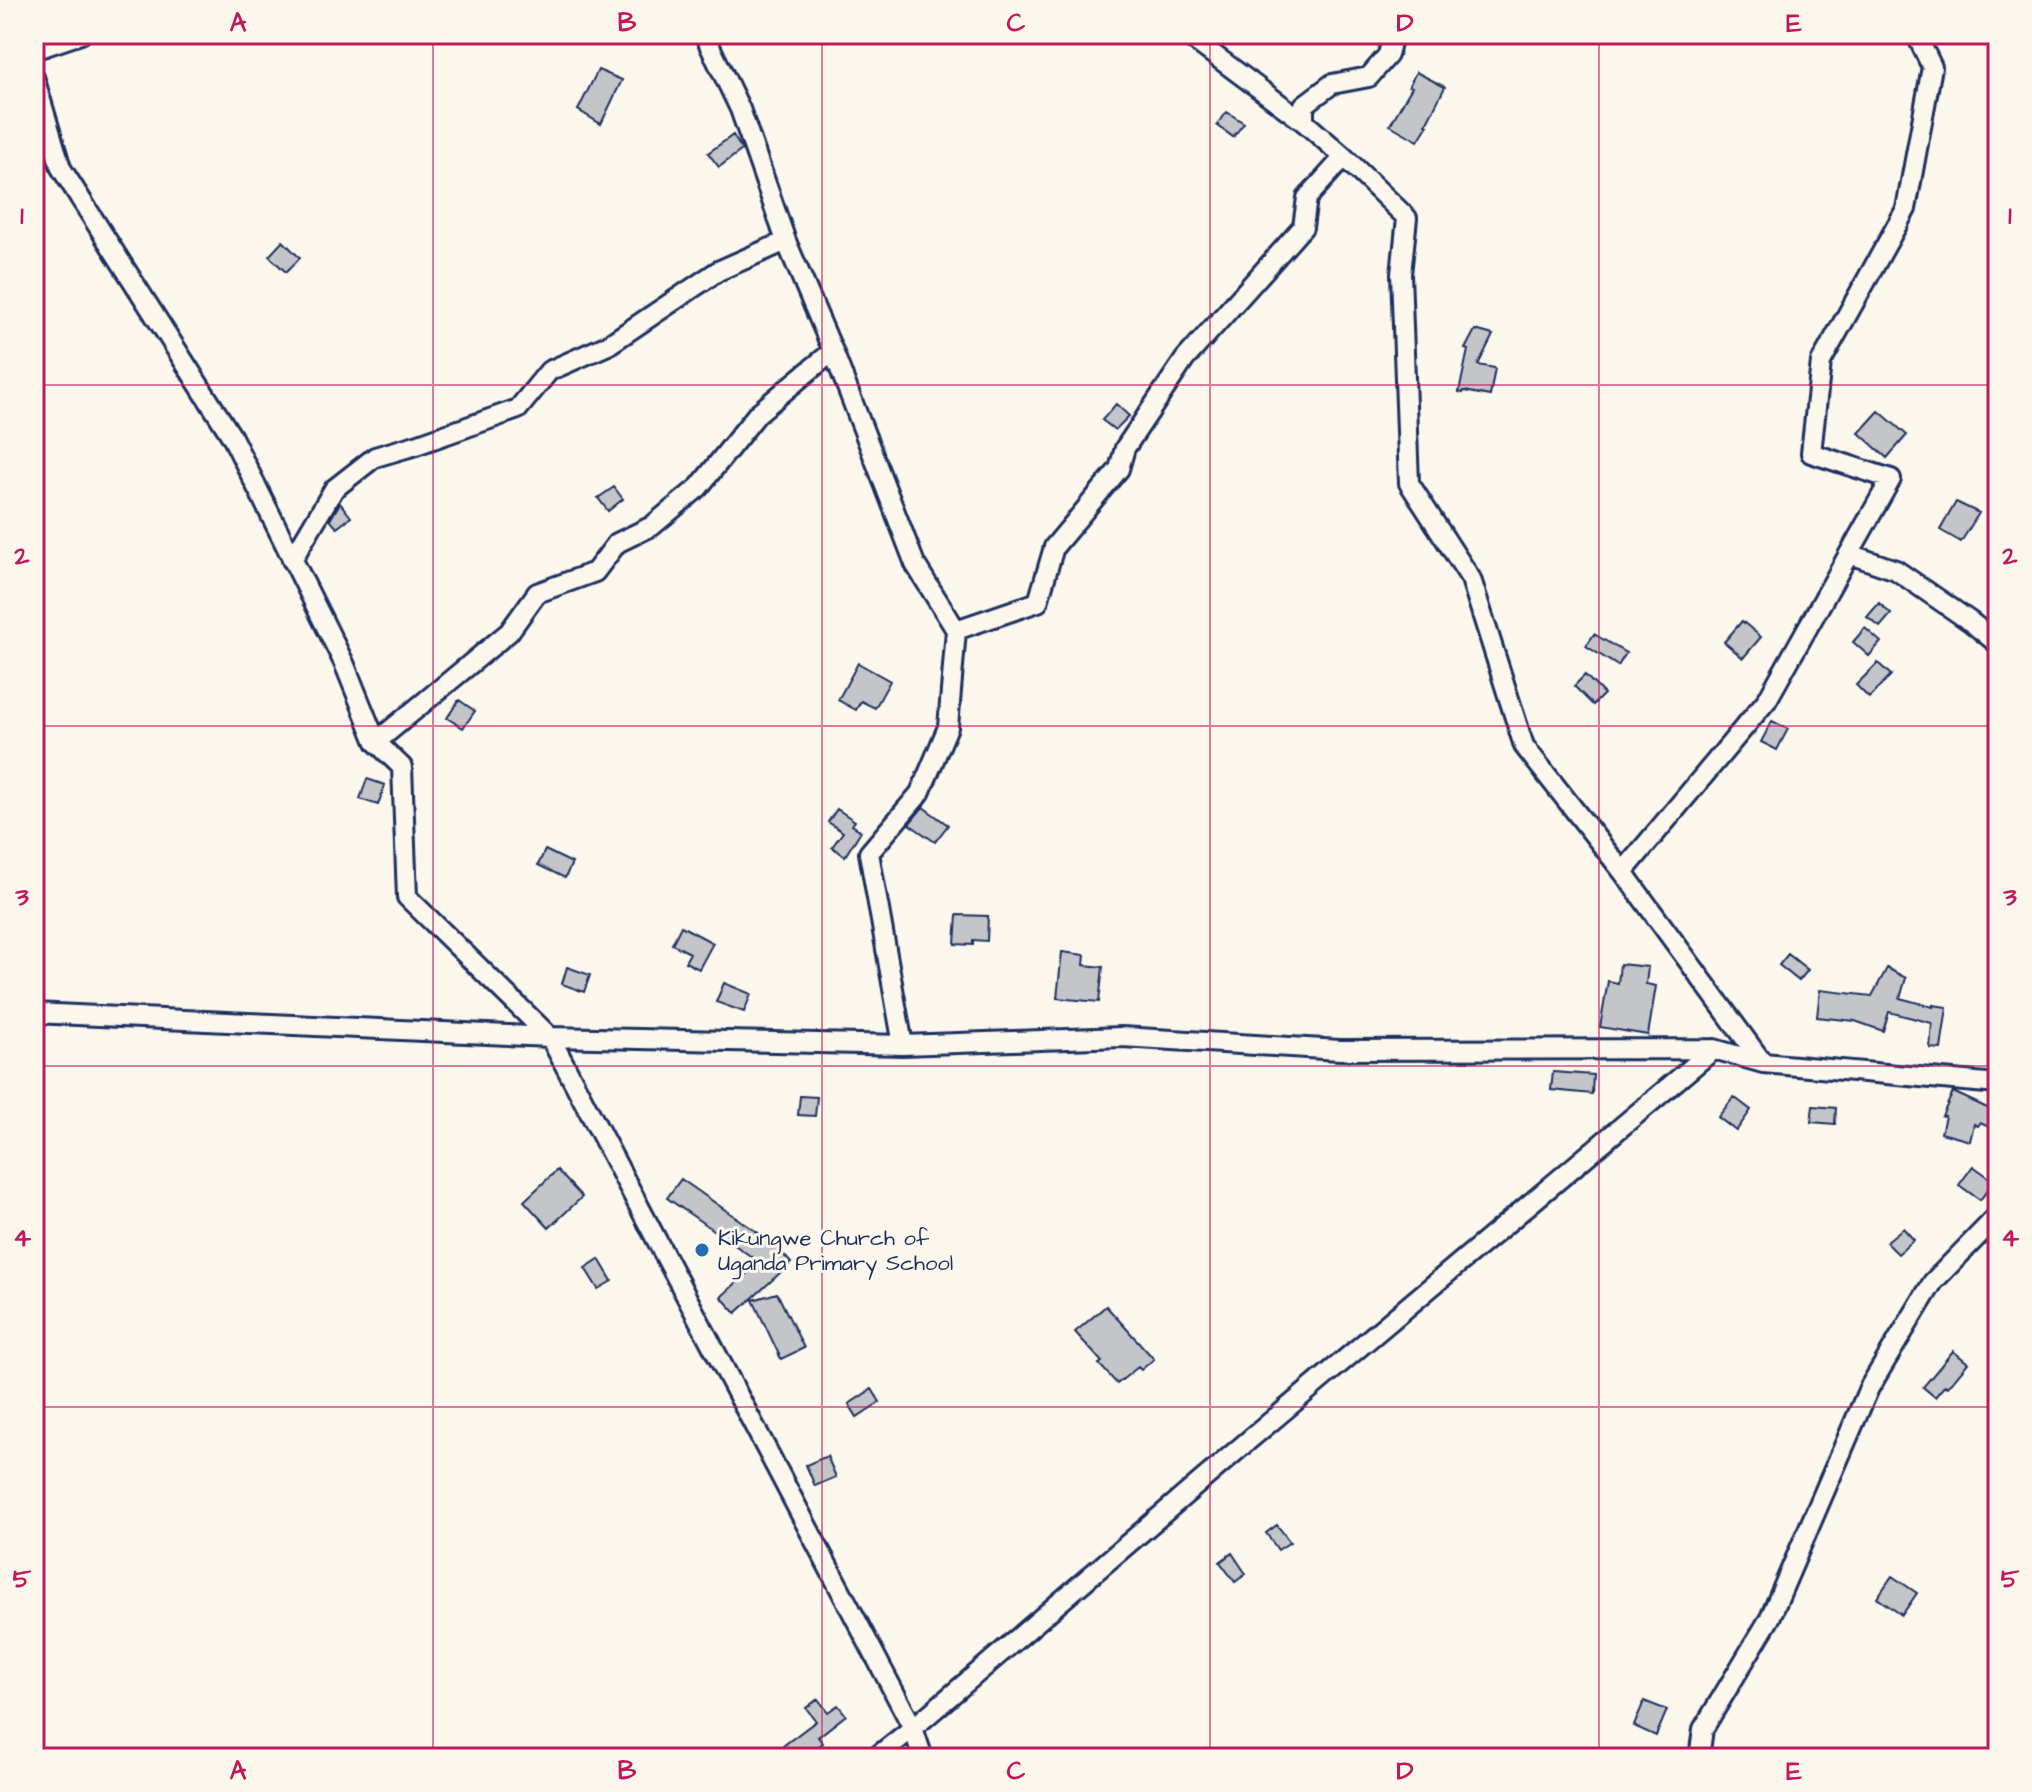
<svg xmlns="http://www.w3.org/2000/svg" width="2032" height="1792" viewBox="0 0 2032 1792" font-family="'Architects Daughter',sans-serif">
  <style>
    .building { fill: #c3c5c9; stroke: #1b2f5e; stroke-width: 2 }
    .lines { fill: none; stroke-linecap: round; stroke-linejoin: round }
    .minor-casing { stroke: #1b2f5e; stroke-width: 24 }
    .minor { stroke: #fbf7ec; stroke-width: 18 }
    .grid { fill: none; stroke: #c2185b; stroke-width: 2; stroke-opacity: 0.55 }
    .poi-dot { fill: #1f6fb2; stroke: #fbf7ec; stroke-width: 3 }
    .labels { text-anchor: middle; stroke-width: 6; stroke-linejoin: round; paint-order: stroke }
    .poi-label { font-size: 22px; fill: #1b2f5e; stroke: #fbf7ec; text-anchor: start }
    .neatline { fill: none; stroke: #c2185b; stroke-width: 3 }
    .grid-label { font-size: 26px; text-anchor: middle; font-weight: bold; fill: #c2185b }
  </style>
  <rect width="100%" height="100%" fill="#fbf7ec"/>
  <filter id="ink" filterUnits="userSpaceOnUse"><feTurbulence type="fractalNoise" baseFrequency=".0125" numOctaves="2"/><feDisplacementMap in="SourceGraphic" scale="16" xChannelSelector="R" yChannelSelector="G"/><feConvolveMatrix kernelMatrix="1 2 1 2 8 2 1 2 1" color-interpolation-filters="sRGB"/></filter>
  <g filter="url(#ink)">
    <path class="building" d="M598,70L622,80L601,124L578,110Z
      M1416,72L1445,87L1426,124L1428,125L1418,141L1390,125L1412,87L1409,86Z
      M1227,112L1244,123L1233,137L1217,125Z
      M733,135L742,150L719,167L708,153Z
      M283,241L300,258L286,272L269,256Z
      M1475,330L1493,335L1478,365L1495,368L1490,396L1464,391L1463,393L1459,392L1468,350L1465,349Z
      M1116,404L1129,416L1115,430L1102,420Z
      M1879,411L1907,435L1887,458L1859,433Z
      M614,487L623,499L608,511L598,498Z
      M1956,502L1979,513L1961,542L1940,530Z
      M340,503L351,517L337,528L330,520Z
      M1879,603L1891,614L1880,627L1867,617Z
      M1742,621L1761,637L1743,658L1724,642Z
      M1865,628L1881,642L1869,656L1853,642Z
      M1594,634L1626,653L1618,666L1586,646Z
      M858,663L890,681L875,708L861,701L856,710L838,700Z
      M1878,663L1891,675L1869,698L1856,685Z
      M1585,675L1604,694L1593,705L1574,686Z
      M459,700L475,711L463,728L447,718Z
      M1772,721L1788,729L1777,750L1761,742Z
      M367,779L385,785L378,805L360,799Z
      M923,807L948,825L935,842L909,824Z
      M837,809L855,821L852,825L861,831L845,856L832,847L843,832L828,822Z
      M545,850L572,863L565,878L538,865Z
      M957,915L988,916L987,941L973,940V945L955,944Z
      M681,926L713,943L699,969L685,962L690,953L672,944Z
      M1062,952L1085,955L1084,965L1103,967L1099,1002L1057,998Z
      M1788,954L1808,970L1799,981L1779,965Z
      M1620,964L1648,967L1646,984L1656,986L1648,1035L1600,1027L1608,981L1618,983Z
      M567,967L590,975L584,992L562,984Z
      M1887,968L1906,978L1900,998L1933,1007V1005L1947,1007L1941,1049L1930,1048L1932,1023L1889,1012L1883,1031L1855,1021L1817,1017L1820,990L1872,996Z
      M724,983L751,994L744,1012L716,1002Z
      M1553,1072L1593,1075L1592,1094L1551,1090Z
      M1953,1092L1998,1113V1131L1980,1123L1978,1126L1974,1124L1970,1141L1941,1133L1945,1116H1942Z
      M800,1096L817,1097L815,1116L798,1115Z
      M1734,1097L1751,1110L1736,1131L1718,1117Z
      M1813,1106L1836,1108L1835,1124L1811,1122Z
      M1973,1166L1994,1181L1980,1200L1959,1185Z
      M557,1170L582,1197L549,1228L524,1201Z
      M681,1179L774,1244L791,1263L736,1313L721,1297L759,1262L667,1198Z
      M1903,1228L1914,1240L1898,1254L1886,1242Z
      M599,1259L612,1281L598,1289L585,1268Z
      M777,1293L804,1348L781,1359L753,1300Z
      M1106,1306L1154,1359L1141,1370L1138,1367L1117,1384L1099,1364L1102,1362L1075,1332Z
      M1953,1351L1968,1363L1948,1387L1945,1385L1935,1397L1923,1387Z
      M872,1389L880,1402L857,1417L849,1404Z
      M827,1456L836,1477L815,1486L806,1465Z
      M1277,1525L1290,1542L1278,1550L1266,1533Z
      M1232,1553L1246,1574L1235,1582L1220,1562Z
      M1892,1576L1917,1593L1902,1615L1877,1598Z
      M818,1699L828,1712L838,1705L846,1715L818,1737L823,1743L804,1758H793L783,1746L816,1721L806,1708Z
      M1644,1701L1667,1710L1656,1736L1634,1726Z"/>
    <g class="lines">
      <g class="minor-casing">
        <path id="minor" d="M1186,34L1304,122
          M1393,34L1388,55L1369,77L1332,84L1304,105V122L1344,157L1407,218L1401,274L1409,483L1471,579L1524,746L1623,872
          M34,50L81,34
          M34,77L61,168L232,437L344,663L376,742L402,767L407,897L550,1037L913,1728L923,1758
          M833,351L915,564L956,630L1038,602L1054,547L1119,469L1125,448L1185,359L1303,227L1307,198L1344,157
          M1849,554L1896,570L1971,622L1998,644
          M292,560L334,489L375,457L416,445L518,409L549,371L608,345L718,271L786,241
          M376,742L509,632L537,593L595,572L617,543L652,526L699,487L758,413L833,351L786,241L740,109L704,34
          M34,1013L550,1037L903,1045L1122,1037L1340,1050L1714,1049L1763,1063L1998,1084
          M903,1045L869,853L920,793L948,727L956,630
          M1763,1063L1623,872L1767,700L1891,479L1811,453L1821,362L1906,209L1932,67L1916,34
          M875,1758L913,1728L1249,1440L1714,1049
          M1699,1758L1703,1729L1770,1618L1869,1388L1933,1282L1998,1215"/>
      </g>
      <use href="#minor" class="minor"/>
    </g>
  </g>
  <path class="grid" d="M433,34V1758M822,34V1758M1210,34V1758M1599,34V1758M34,385H1998M34,726H1998M34,1066H1998M34,1407H1998"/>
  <circle class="poi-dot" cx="702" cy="1250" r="8"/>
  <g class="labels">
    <g class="poi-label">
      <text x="718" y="1245">Kikungwe Church of<tspan x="718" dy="25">Uganda Primary School</tspan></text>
    </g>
  </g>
  <rect width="2032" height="1792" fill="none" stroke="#fbf7ec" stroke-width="88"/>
  <rect x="44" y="44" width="1944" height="1704" class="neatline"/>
  <g class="grid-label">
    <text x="238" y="31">A</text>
    <text x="627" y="31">B</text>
    <text x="1016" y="31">C</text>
    <text x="1405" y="31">D</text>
    <text x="1794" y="31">E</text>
    <text x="22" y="224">1</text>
    <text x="2010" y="224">1</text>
    <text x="22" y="564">2</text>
    <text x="2010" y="564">2</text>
    <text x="22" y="905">3</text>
    <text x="2010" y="905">3</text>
    <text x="22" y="1246">4</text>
    <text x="2010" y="1246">4</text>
    <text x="22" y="1587">5</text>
    <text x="2010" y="1587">5</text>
    <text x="238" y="1779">A</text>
    <text x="627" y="1779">B</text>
    <text x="1016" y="1779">C</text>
    <text x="1405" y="1779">D</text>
    <text x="1794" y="1779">E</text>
  </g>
</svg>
